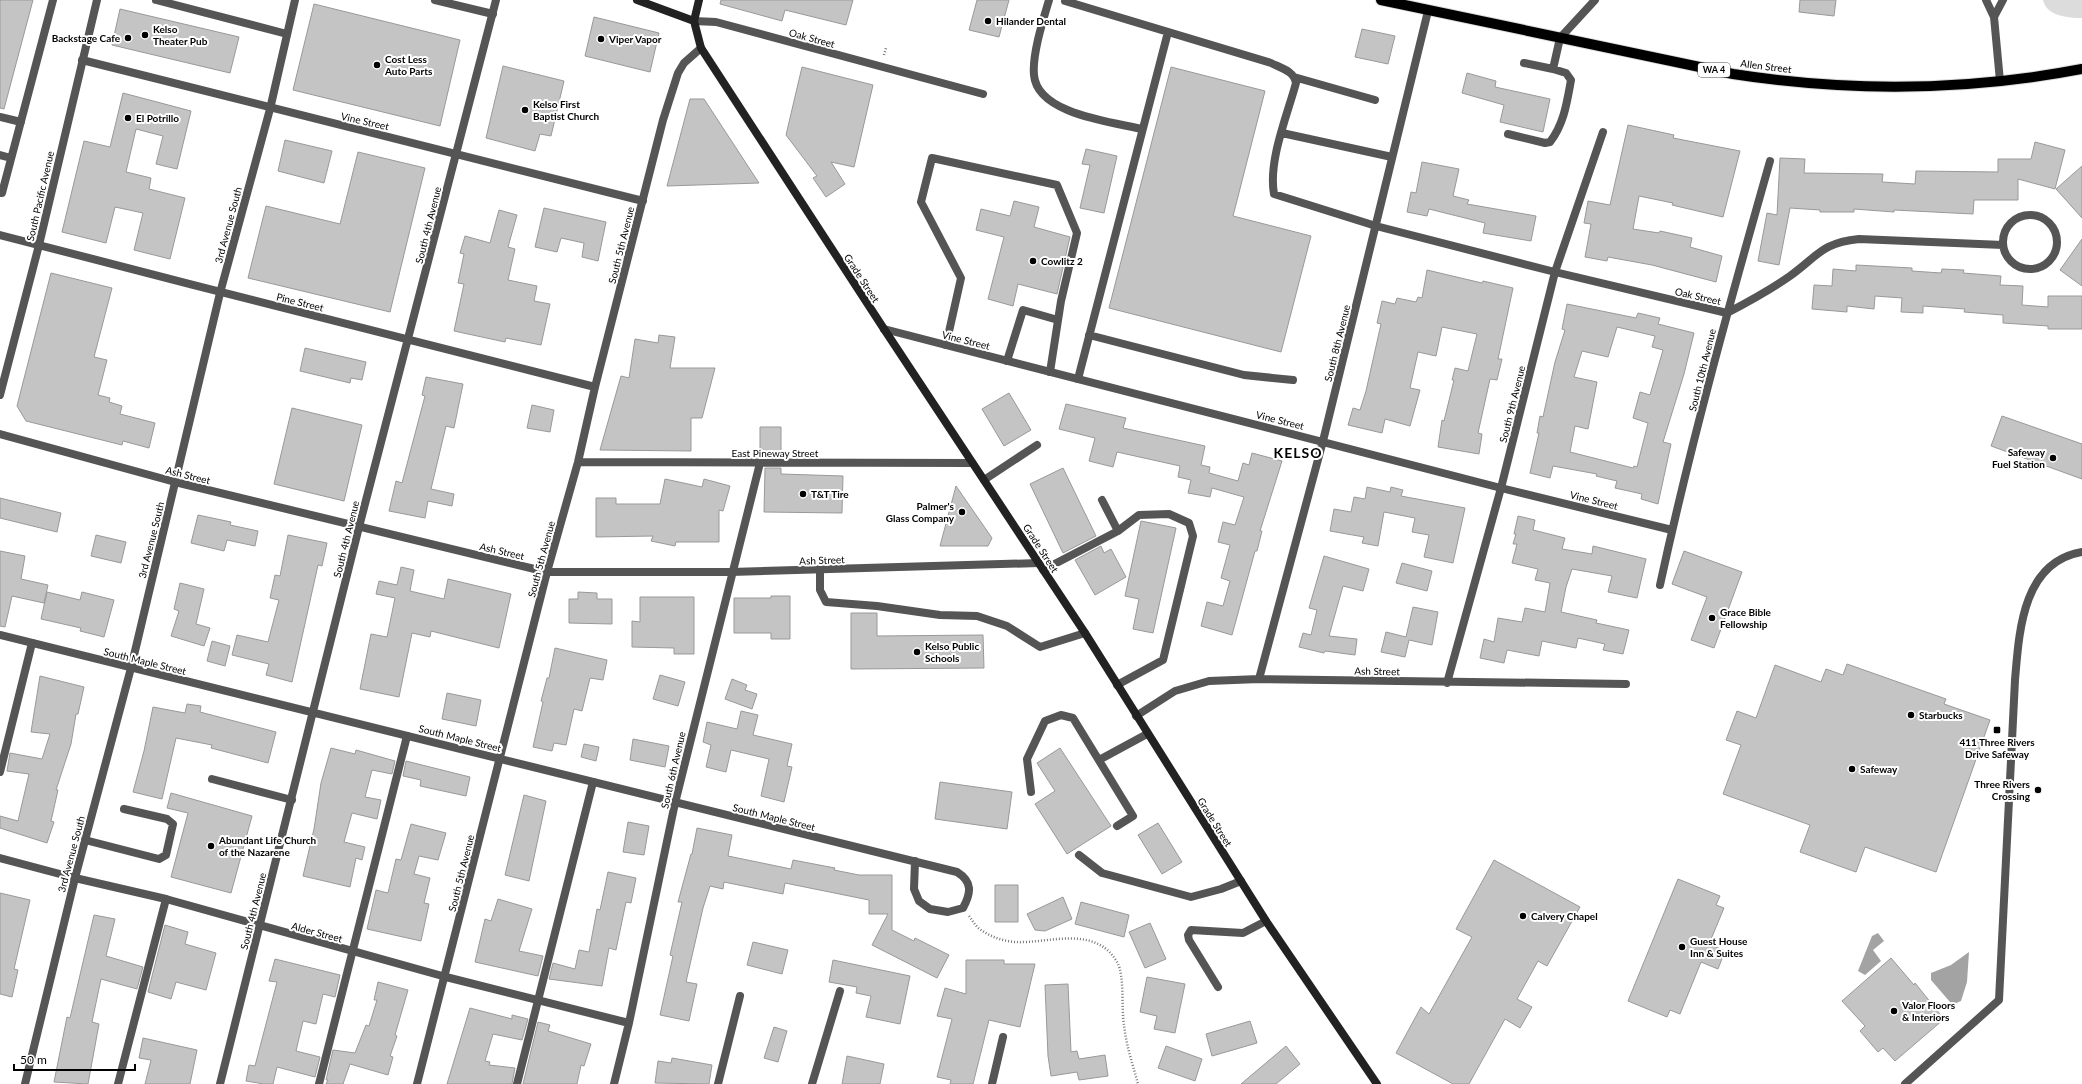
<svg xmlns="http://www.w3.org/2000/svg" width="2082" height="1084" viewBox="0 0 2082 1084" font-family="Lato,sans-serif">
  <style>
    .green { fill: #dcdcdc }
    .water { fill: #a3a3a3 }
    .building { fill: #c4c4c4; stroke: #999; fill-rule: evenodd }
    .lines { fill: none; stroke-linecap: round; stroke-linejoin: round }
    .primary-casing { stroke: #dbdbdb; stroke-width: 12 }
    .path { stroke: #777; stroke-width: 2.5; stroke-dasharray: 1 2; stroke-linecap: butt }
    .service { stroke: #555; stroke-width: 8 }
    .minor { stroke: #555; stroke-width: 8 }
    .tertiary { stroke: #555; stroke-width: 8 }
    .secondary { stroke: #222; stroke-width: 8 }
    .primary { stroke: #000; stroke-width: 10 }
    .poi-dot { fill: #000; stroke: #fff; stroke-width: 1.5 }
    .labels { text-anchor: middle; stroke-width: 4; stroke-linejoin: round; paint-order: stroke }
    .shield { fill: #fff; stroke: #4c4c4c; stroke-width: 1 }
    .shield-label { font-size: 9px; font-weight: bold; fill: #000 }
    .poi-label { font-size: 10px; font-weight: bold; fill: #000; stroke: #fff; text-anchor: start }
    .street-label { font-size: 10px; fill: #000; stroke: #fff }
    .district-label { font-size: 14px; font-weight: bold; letter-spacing: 1px; fill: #000; stroke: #fff }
  </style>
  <rect width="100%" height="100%" fill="#fff"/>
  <path class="green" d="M2043,0H2082V18C2068,18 2046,16 2043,0Z"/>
  <path class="water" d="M1878,933L1884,941L1873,950L1881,961L1865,975L1858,971L1872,936Z
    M1969,952L1967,982L1961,1001L1954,1004L1950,1002L1931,980V973L1951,965Z"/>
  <path class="building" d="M0,0H33L4,109L0,108Z
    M721,0H853L846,25L785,10L782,21L720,4Z
    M977,0H1009L999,37L969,30Z
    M1800,0H1836L1834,16L1799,12Z
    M314,4L460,40L440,126L293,90Z
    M120,9L239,37L230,73L112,45Z
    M594,17L659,33L650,72L585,56Z
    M1362,29L1395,36L1388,64L1355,57Z
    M503,66L564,81L551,136L540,134L535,151L486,138Z
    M802,67L873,85L854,167L831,162L845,184L826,197L813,178L817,176L786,135Z
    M1171,67L1265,91L1233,216L1311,236L1281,352L1109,308Z
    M1467,73L1496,81L1495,87L1550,99L1543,132L1500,122L1504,105L1462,93Z
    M123,93L191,111L177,169L156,164L163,136L136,129L126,172L151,178L149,189L185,198L170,259L134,250L143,213L115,207L106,243L62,232L84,141L110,147Z
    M690,99H704L759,183L667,186Z
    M1628,125L1674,135L1673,138L1740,151L1723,217L1672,205L1673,203L1639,196L1633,229L1659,233L1660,231L1692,238L1690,247L1722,256L1716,282L1652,265L1608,257L1607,261L1585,257L1591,224L1584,223L1588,201L1610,205Z
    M285,140L332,151L324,183L278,171Z
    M2035,142L2065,150L2055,189L2018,179V200H1974L1973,214L1894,210V212L1854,209V212H1820V210L1790,208L1779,265L1758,261L1767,213L1777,215L1780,158L1805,159L1804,173L1883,174L1882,182L1915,184L1916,171L1998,172V159H2031Z
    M1086,149L1117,156L1104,213L1080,208L1090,165L1082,164Z
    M358,152L425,168L390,312L248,278L266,206L340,224Z
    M1422,162L1459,169L1453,196L1469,200L1467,204L1536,216L1531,241L1483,233L1485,223L1429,209L1427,216L1407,212L1411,192L1416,193Z
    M2082,166V218L2056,189Z
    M1014,201L1039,207L1034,227L1070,237L1057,294L1018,284L1013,306L988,299L1004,237L976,230L981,209L1010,216Z
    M544,208L606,222L598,261L582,257L584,243L561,238L557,252L535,247Z
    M499,210L517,215L508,247L515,249L508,280L537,286L534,301L550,304L541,345L506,338L505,342L454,331L464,284L458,283L464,254L460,253L465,236L490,243Z
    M2082,239V286L2060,270Z
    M1856,265L1912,268V271L1941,273L1942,269L1964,270L1963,273L2001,276L2000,285L2023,286L2022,305L2048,307V296H2082V329H2048V326L2003,323V315L1964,312L1965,309L1923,306V313L1901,312L1902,298L1875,296L1874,309L1847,306V312L1812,309L1814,285L1832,286L1833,269L1856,271Z
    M1427,270L1482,283L1483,281L1513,288L1498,359H1502L1497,380L1490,379L1478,433L1482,434L1479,454L1438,447L1442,420L1444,421L1454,380H1452L1455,368L1468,371L1477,334L1442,327L1436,356L1418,352L1410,388L1420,390L1410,426L1385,419L1382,433L1348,425L1353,408L1360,410L1366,391L1381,324L1377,323L1382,301L1395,304L1397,298L1416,302L1418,297L1422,298Z
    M51,273L112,288L94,357L107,360L98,395L110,398L109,402L122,406L120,414L155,423L149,448L123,441L122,445L26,421L17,406Z
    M1567,304L1636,318L1638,313L1660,318L1658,324L1694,333L1684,374L1663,442L1671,444L1658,504L1641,499L1642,494L1615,488L1617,481L1596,476L1597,474L1553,466L1550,478L1530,473L1539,433H1537L1540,416L1543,417L1555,362L1565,330L1562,329ZM1617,327L1655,336L1652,347L1663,350L1650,395L1640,392L1633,418L1648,423L1637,467L1634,466L1633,468L1570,452L1575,426L1588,429L1597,382L1574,377L1582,351L1608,357Z
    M659,335L675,337L670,368H715L702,418H691V451L600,450L621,376L629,378L635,339L658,343Z
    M305,348L366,362L362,380L351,378L350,383L300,371Z
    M426,377L463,384L454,428L446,426L431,489L454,494L452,506L428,501L425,518L389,511L396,481L402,483L411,449L425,396L422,395Z
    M1009,393L1031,430L1004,446L982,409Z
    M1066,404L1126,418L1123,428L1205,446L1201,465L1210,467L1209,473L1238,481L1243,463L1249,465L1252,453L1282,461L1260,531H1262L1257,551H1255L1232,635L1201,626L1207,602L1223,606L1230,581L1221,578L1230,545L1218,542L1223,522L1235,525L1244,497L1212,488L1210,497L1188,493L1191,480L1178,477L1180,466L1117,452L1113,467L1089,461L1095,438L1059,429Z
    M532,405L554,410L550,432L527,428Z
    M292,408L362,425L344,501L274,484Z
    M2002,416L2082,444V479L1991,446Z
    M760,427H781V457H765V453H760Z
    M765,468H781V474L843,476L842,513L764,512Z
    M1063,468L1096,536L1063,553L1030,484Z
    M665,479L702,487L704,479L730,486L723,511L719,510V542H676L675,546L651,541L653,536L596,537V498H616V504H660Z
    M956,486L992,538L988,546H940Z
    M1367,487L1390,492L1391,487L1403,490L1401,496L1465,508L1453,563L1424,557L1429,535L1412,532L1415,518L1384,512L1378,546L1362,543L1364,537L1330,531L1334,509L1351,512L1354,497L1365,499Z
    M0,498L61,513L57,532L0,518Z
    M198,515L231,522L230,525L258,531L255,546L227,540L224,551L191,543Z
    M1518,516L1535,520L1533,530L1565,538L1562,549L1592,554L1593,546L1646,559L1637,598L1608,592L1612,576L1572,569L1566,587L1561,612L1597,620L1596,623L1629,630L1623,654L1603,650L1605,644L1578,638L1576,648L1542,641L1539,656L1507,650L1504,663L1480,658L1484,639L1494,642L1498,618L1522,622L1525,608L1545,612L1550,583L1535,580L1538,569L1512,563L1517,544H1513L1516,534H1514Z
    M1141,521L1176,528L1153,633L1133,629L1139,599L1125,596Z
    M96,535L126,542L121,563L91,556Z
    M288,535L327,543L322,566L318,565L292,682L266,675L269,664L232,655L237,635L268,642L279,600L270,598L275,575L280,576Z
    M1101,546L1104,553L1111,549L1126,577L1095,595L1075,560Z
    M0,551L25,556L21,579L48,585L44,603L12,596L5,627L0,626Z
    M1684,551L1742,572L1714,648L1691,640L1707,597L1672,584Z
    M1324,556L1369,569L1363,591L1343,586L1329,636L1357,639L1355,655L1325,651L1324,653L1299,647L1303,633L1311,635L1317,610L1309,608Z
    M1402,563L1432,571L1427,591L1396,583Z
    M401,567L414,570L410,591L444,599L448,579L511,594L499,648L431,631L430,637L412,633L399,697L360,689L371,634L387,637L395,598L376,594L379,581L397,585Z
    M180,583L204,589L196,624L210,628L204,646L171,636L179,611L174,609Z
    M47,592L80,600L82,592L114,600L104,637L80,631L81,628L41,619Z
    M578,592L597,593V599H612V624L569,623V599H578Z
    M771,596H790V639H771V633H734V598H771Z
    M640,597H694V654H674V648L632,647V621L640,622Z
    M1413,607L1438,612L1432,645L1409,640L1405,657L1381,652L1386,632L1406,637Z
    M851,613H877V636L983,635L984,668L851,669Z
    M212,641L230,646L225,666L207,661Z
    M555,648L607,660L603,680L590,678L582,711L574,709L566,745L554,743L552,751L533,747L543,702L541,701L547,678H549Z
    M1847,664L1946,699L1944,704L1990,720L1936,872L1865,847L1856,872L1800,852L1810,825L1723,794L1741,745L1726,740L1737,711L1756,718L1775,665L1821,682L1826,669L1843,675Z
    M660,675L685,682L678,706L653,699Z
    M40,676L84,687L78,714H76L71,744L56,790H58L51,821L54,822L47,843L0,828V816L18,821L29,774L7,771L10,753L42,759L50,734L31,732Z
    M732,679L747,685L745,690L757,694L752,709L725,699Z
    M447,693L481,700L476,726L442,719Z
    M187,704L201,706L200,712L276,732L268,763L211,748L212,745L176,738L162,799L133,792L144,751L153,707L185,713Z
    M741,711L758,715L753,735L792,744L787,766L792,767L784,802L761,796L769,759L731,750L726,772L706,767L711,745L703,742L707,722L737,729Z
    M633,739L669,746L665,767L630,760Z
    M584,744L599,747L596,761L581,757Z
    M331,748L355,754L356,750L395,761L392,774L372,770L365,797L381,800L377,819L352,813L344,842L365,847L362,860L356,858L350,887L303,876L314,829L321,783Z
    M1060,748L1111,826L1067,854L1035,804L1055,791L1037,763Z
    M406,761L470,777L466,796L420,786L421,780L403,776Z
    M940,782L1012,792L1007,829L935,819Z
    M171,793L252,816L231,893L171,877L188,813L167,808Z
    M524,795L546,801L529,881L505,875Z
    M628,822L649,826L644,855L623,852Z
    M1158,823L1182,862L1162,874L1138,835Z
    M411,824L446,833L438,860L419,856L414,874L430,878L424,903L429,904L421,941L367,929L376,890L388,893L396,859L401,860Z
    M697,828L732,835L728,856L791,869L793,860L835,868L834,870L859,875H892V930L914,941L915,938L949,955L937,978L872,945L888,914H869V900L785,883L783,894L724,882L723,889L710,886L703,908L686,982L697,984L689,1021L660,1015L673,956L670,955L682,902H678L691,854H692Z
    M1494,860L1580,907L1547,966L1538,961L1517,999L1532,1007L1520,1028L1505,1019L1469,1084H1453L1396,1053L1421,1007L1429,1014L1472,937L1456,929Z
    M608,872L636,878L631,903L626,902L616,950L609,948L602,986L549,979L553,963L575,969L579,950L589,952L597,909L600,910Z
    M1678,879L1720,896L1716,905L1724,908L1709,944L1725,951L1718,969L1701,962L1680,1014L1670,1010L1667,1017L1628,1001Z
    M995,885H1018V922H995Z
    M0,893L30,900L14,969L18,970L12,997L0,994Z
    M1063,897L1072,919L1045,931L1035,930L1027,914Z
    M498,899L532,909L519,951L543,956L538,976L475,962L485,919L491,921Z
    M1081,902L1129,915L1124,937L1075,924Z
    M94,915L115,919L106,956L143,967L137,989L101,979L92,1022L99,1024L88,1084L54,1082L67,1017L70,1018Z
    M1150,923L1166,959L1145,968L1129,932Z
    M165,925L188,932L185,944L216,953L206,990L176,982L171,999L148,992Z
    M753,942L788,950L782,974L747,965Z
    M1891,958L1914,985L1915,983L1944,1019L1895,1061L1883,1048L1878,1052L1860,1031L1865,1026L1842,1001Z
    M275,959L340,975L335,997L323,994L316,1024L303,1021L296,1051L320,1057L315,1077L277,1067L273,1084H264L246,1081L249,1065L255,1066L277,982L269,981Z
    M833,960L910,976L900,1024L866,1017L871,996L856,993L857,987L829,982Z
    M966,960H1004V964H1035L1020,1027L989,1020L973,1084H950L951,1080L937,1077L952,1019L937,1016L945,988L966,994Z
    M1147,977L1185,984L1175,1033L1154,1029L1157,1016L1140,1012Z
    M378,982L408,990L395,1035L397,1036L390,1056L393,1057L388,1075L350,1064L343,1084H326L328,1080H326L333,1050L355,1053L366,1025L369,1026L377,1000H374Z
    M1068,984L1071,1052L1077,1051L1079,1059L1105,1055L1108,1076L1079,1080L1077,1072L1051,1076L1048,1056L1045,985Z
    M470,1008L512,1019V1015L528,1019L522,1040L493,1034L485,1061L490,1062L489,1065L515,1068L512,1084H447Z
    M1250,1021L1257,1043L1212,1056L1206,1034Z
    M538,1022L550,1025L548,1031L591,1044L584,1066L581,1065L577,1084H523Z
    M774,1027L787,1031L778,1062L764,1058Z
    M143,1038L197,1050L190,1084H145L151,1060L139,1058Z
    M1166,1046L1202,1059L1195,1081L1158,1068Z
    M1286,1046L1300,1064L1276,1084H1241Z
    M847,1056L884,1064L880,1084H842Z
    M672,1058L712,1065L709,1084L655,1083L658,1061L671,1063Z"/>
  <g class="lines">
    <g class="primary-casing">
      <path id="primary" d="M1381,0L1733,74C1849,92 1967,91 2082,69"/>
    </g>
    <path class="path" d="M884,55L886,48
      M969,916C973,921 976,927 981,930C991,937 1003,941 1015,942C1047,944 1095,924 1117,962C1125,976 1121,1007 1124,1025C1126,1045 1133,1065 1138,1084"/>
    <path class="service" d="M156,0L287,34
      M435,0L493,14
      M1049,0C1043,20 1032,55 1034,75C1037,114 1112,122 1142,129
      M1986,0L1994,17L2000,81
      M1065,1L1271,63C1281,68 1294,71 1296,83C1287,116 1268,161 1274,194L1376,226
      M1994,17L2003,0
      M1524,63L1553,69L1560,38
      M1294,77L1375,100
      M0,117L21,122
      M1282,133L1392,157
      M1508,134L1545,143L1550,142C1564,124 1567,102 1571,80L1566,73L1553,69
      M0,155L11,158
      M0,193H2L53,0
      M1089,335L1244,375L1293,380
      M946,345L961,278L921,202L932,158L1057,185L1077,233L1061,301L1050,372
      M1007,361L1023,310L1058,320
      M1078,379L1168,32
      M984,480L1037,445
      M820,570V590L826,602L877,606L940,615L977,616L1007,626L1040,647L1085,633
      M1043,570L1118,531L1102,500
      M1117,685L1163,660L1193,536L1189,523L1169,514L1139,515L1118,531
      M1099,760L1147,734
      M0,772L32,643
      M212,779L292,800
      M1031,792L1027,759L1045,721L1061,715L1073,718L1133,816L1117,826
      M85,840L159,859L166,855L173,824L167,819L124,809
      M1079,855L1102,873L1191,897L1221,889L1241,881
      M1218,987L1189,940L1188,935L1191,930L1243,933L1266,921
      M118,1084L166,899
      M319,1084L407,736
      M517,1084L593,782
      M718,1084L740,996
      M812,1084L840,991
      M992,1084L1003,1037"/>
    <path class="minor" d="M694,21L716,22L983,94
      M1560,38L1595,0
      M82,60L643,201
      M2003 242a27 27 0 1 1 54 0a27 27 0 1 1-54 0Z
      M1376,226L1555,272L1727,313C1748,302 1770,290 1790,276C1818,256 1821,243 1859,239L2003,245
      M0,235C198,287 397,336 595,387
      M884,329L1501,488L1672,530
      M578,462L972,463
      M1660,585C1691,442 1730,302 1770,161
      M0,635L957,872C973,882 971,893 963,908L948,912L930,909L919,901L914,889L915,861
      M1259,679L1323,441L1428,11
      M1447,683L1501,488L1555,272L1603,132
      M1136,716L1175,691L1209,681L1259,679L1626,684
      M0,858L75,878L166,899L446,977L629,1023
      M25,1084L75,878L131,668L220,293L270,109L295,0
      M220,1084L359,527L496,0
      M417,1084L547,572L578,462L595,387L663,120L678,73L684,63L701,48
      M614,1084L629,1023L675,803L760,463
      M1905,1084L1999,1000L2015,680C2019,633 2022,562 2082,552"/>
    <path class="tertiary" d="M0,395L39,245L97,0
      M0,434L175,482L547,572H731L1039,563"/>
    <path class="secondary" d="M637,0L694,21
      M699,0L694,21L701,48L884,329L1085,633L1266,921L1377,1084"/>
    <use href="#primary" class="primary"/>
  </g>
  <g class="poi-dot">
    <circle cx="988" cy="21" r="4"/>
    <circle cx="145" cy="35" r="4"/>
    <circle cx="128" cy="38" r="4"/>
    <circle cx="601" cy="39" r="4"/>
    <circle cx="377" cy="65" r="4"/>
    <circle cx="525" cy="110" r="4"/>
    <circle cx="128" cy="118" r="4"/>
    <circle cx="1033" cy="261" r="4"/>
    <circle cx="2053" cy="458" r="4"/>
    <circle cx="803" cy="494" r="4"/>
    <circle cx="962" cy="512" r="4"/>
    <circle cx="1712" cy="618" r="4"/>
    <circle cx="917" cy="652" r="4"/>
    <circle cx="1911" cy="715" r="4"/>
    <rect x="1993" y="726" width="8" height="8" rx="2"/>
    <circle cx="1852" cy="769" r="4"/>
    <circle cx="2038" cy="790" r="4"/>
    <circle cx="211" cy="846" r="4"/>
    <circle cx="1523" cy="916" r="4"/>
    <circle cx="1682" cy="947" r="4"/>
    <circle cx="1894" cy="1011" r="4"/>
  </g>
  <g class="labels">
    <rect class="shield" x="1698" y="63" width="32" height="14" rx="3"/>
    <g class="shield-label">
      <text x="1714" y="73">WA 4</text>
    </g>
    <g class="poi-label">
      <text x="996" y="25">Hilander Dental</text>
      <text x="153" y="33">Kelso<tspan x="153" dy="12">Theater Pub</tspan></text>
      <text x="120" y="42" text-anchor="end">Backstage Cafe</text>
      <text x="609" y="43">Viper Vapor</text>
      <text x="385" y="63">Cost Less<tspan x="385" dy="12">Auto Parts</tspan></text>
      <text x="533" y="108">Kelso First<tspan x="533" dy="12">Baptist Church</tspan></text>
      <text x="136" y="122">El Potrillo</text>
      <text x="1041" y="265">Cowlitz 2</text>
      <text x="2045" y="456" text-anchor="end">Safeway<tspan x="2045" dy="12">Fuel Station</tspan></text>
      <text x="811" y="498">T&amp;T Tire</text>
      <text x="954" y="510" text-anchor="end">Palmer's<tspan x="954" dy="12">Glass Company</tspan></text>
      <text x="1720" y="616">Grace Bible<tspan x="1720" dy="12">Fellowship</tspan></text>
      <text x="925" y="650">Kelso Public<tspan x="925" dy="12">Schools</tspan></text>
      <text x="1919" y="719">Starbucks</text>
      <text x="1997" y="746" text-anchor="middle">411 Three Rivers<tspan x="1997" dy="12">Drive Safeway</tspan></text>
      <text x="1860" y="773">Safeway</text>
      <text x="2030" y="788" text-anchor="end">Three Rivers<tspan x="2030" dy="12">Crossing</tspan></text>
      <text x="219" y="844">Abundant Life Church<tspan x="219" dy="12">of the Nazarene</tspan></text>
      <text x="1531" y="920">Calvery Chapel</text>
      <text x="1690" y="945">Guest House<tspan x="1690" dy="12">Inn &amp; Suites</tspan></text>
      <text x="1902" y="1009">Valor Floors<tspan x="1902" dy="12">&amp; Interiors</tspan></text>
    </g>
    <g class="street-label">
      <text transform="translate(812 38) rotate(15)" y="4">Oak Street</text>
      <text transform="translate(1766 66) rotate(7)" y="4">Allen Street</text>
      <text transform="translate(365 121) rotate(13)" y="4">Vine Street</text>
      <text transform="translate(40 196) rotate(-77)" y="4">South Pacific Avenue</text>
      <text transform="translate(228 225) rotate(-75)" y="4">3rd Avenue South</text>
      <text transform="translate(428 225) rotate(-76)" y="4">South 4th Avenue</text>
      <text transform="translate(621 245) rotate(-76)" y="4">South 5th Avenue</text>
      <text transform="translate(862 278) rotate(57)" y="4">Grade Street</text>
      <text transform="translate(1698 296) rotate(13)" y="4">Oak Street</text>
      <text transform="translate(300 302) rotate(14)" y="4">Pine Street</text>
      <text transform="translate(966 340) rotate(14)" y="4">Vine Street</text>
      <text transform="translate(1337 343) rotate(-76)" y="4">South 8th Avenue</text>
      <text transform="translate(1702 370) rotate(-76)" y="4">South 10th Avenue</text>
      <text transform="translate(1512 404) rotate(-76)" y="4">South 9th Avenue</text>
      <text transform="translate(1280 420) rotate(14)" y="4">Vine Street</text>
      <text x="775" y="457">East Pineway Street</text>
      <text transform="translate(188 475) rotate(14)" y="4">Ash Street</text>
      <text transform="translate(1594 500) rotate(14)" y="4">Vine Street</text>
      <text transform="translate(346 539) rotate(-76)" y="4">South 4th Avenue</text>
      <text transform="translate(151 540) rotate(-76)" y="4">3rd Avenue South</text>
      <text transform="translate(1041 548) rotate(57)" y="4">Grade Street</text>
      <text transform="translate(502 551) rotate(13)" y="4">Ash Street</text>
      <text transform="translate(541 559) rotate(-75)" y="4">South 5th Avenue</text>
      <text transform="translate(822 560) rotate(-2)" y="4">Ash Street</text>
      <text transform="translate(145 661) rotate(14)" y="4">South Maple Street</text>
      <text transform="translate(1377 671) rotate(1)" y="4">Ash Street</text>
      <text transform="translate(460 738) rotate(14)" y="4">South Maple Street</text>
      <text transform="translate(673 770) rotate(-77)" y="4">South 6th Avenue</text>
      <text transform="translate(774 817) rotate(14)" y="4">South Maple Street</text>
      <text transform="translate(1215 822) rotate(58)" y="4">Grade Street</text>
      <text transform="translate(71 854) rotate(-75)" y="4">3rd Avenue South</text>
      <text transform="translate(461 873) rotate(-76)" y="4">South 5th Avenue</text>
      <text transform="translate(253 911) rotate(-76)" y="4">South 4th Avenue</text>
      <text transform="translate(317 932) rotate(15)" y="4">Alder Street</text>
    </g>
    <g class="district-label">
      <text x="1298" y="458">KELSO</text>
    </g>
  </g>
  <path d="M14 1064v6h121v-6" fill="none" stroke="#000000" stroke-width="2"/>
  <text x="20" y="1064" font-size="12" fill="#000000" stroke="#ffffff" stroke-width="3" paint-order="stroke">50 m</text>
</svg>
